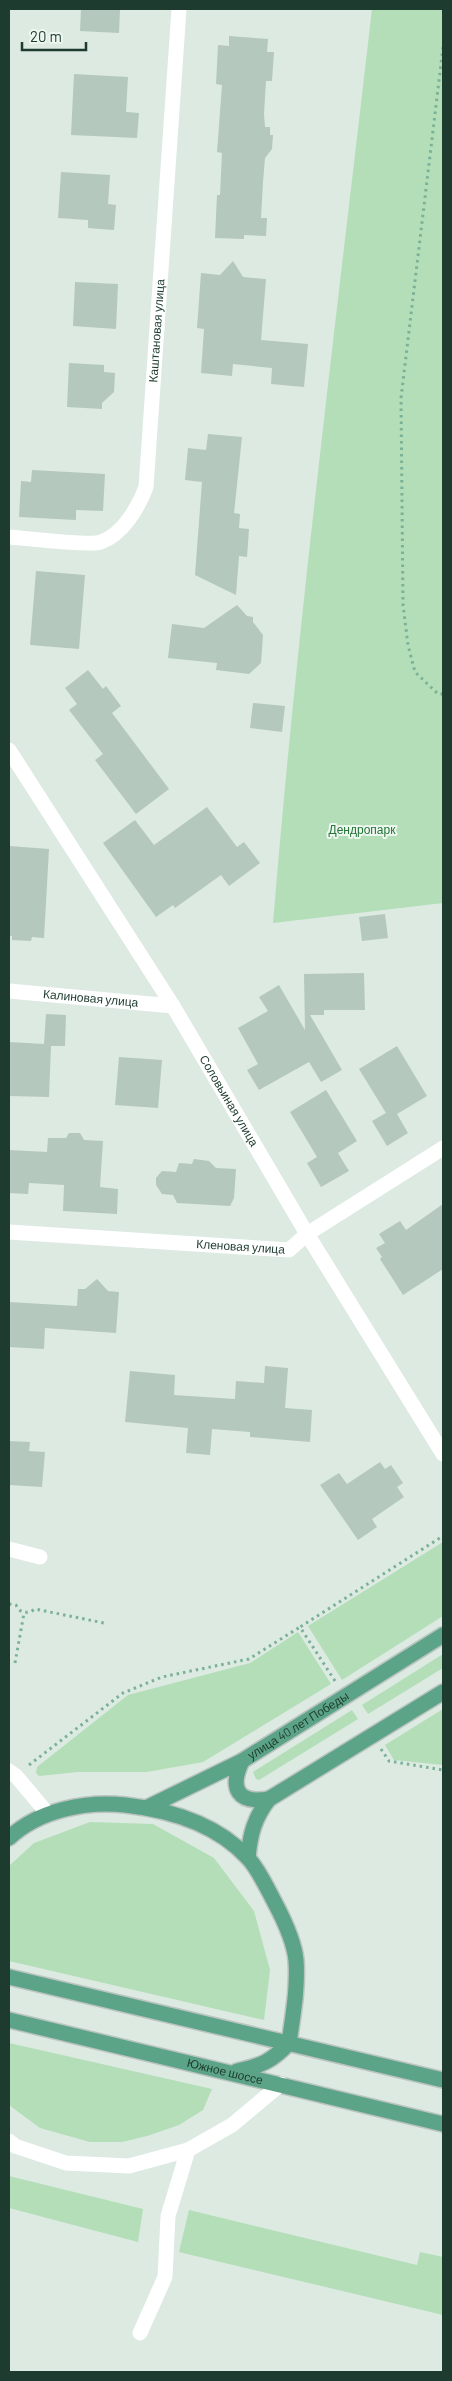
<svg xmlns="http://www.w3.org/2000/svg" width="452" height="2381" viewBox="0 0 452 2381" font-family="Barlow,sans-serif">
  <style>
    .green { fill: #b3deb8 }
    .building { fill: #b5c8bd }
    .lines { fill: none; stroke-linecap: round; stroke-linejoin: round }
    .major-casing { stroke: #bbc4c0; stroke-width: 18 }
    .path { stroke: #7ab197; stroke-width: 3; stroke-dasharray: 2.5 4; stroke-linecap: butt }
    .minor { stroke: #fff; stroke-width: 15 }
    .major { stroke: #5ca487; stroke-width: 15 }
    .labels { text-anchor: middle; stroke-width: 4; stroke-linejoin: round; paint-order: stroke }
    .street-label { font-size: 12px; fill: #1d3b2e; stroke: #edf7f0 }
    .park-label { font-size: 12px; fill: #247537; stroke: #edf7f0 }
  </style>
  <rect width="100%" height="100%" fill="#dceae2"/>
  <path class="green" d="M372,9H443V903L273,923C298,617 337,313 372,9Z
    M443,1542V1616L342,1680L308,1626Z
    M298,1632L331,1684L203,1762L147,1772H78L39,1776L36,1773L37,1767L128,1695L250,1663Z
    M443,1654V1668L368,1714L362,1705Z
    M443,1709V1765L394,1760L385,1745Z
    M352,1710L358,1719L259,1780L256,1779L253,1772Z
    M90,1822L153,1824L214,1858L254,1911L270,1970L264,2020L9,1961V1866L34,1843Z
    M9,2043L212,2089L203,2110L179,2125L147,2136L122,2142H90L40,2128L9,2105Z
    M9,2176L143,2209L138,2242L9,2208Z
    M189,2210L417,2265L420,2252L443,2257V2315L179,2252Z"/>
  <path class="building" d="M81,9H120L119,33L80,31Z
    M229,36L268,39L267,52H274L272,81H266L264,114L265,127H270V135H273L272,149L265,158L263,182L261,218H267L266,236L244,235V239L215,238L217,195H220L222,153L217,152L222,85L216,84L218,45L229,46Z
    M74,74L128,77L126,112L139,113L137,138L71,135Z
    M61,172L110,175L108,204L116,205L114,230L88,228V220L58,218Z
    M233,261L243,277L266,279L261,340L308,344L304,387L271,384L272,368L233,364L232,376L201,373L204,329L197,328L201,273L220,275Z
    M75,282L118,284L116,329L73,326Z
    M69,363L104,365V372L115,373L114,392L102,403V409L67,407Z
    M208,434L242,437L234,513L240,514L239,528L249,529L247,557L239,556L236,595L195,575L202,482L185,480L188,448L206,450Z
    M32,470L105,474L103,511L76,510V520L19,517L21,481L31,482Z
    M36,571L85,575L79,649L30,645Z
    M237,605L247,616L253,617V622L263,635L261,663L249,674L216,670L217,663L168,658L172,624L204,628Z
    M88,670L103,689L106,686L121,706L112,713L169,789L136,814L95,760L103,754L69,710L77,704L65,688Z
    M253,703L285,706L282,732L250,728Z
    M207,807L237,847L244,842L260,863L229,886L221,875L175,908L173,905L156,917L103,843L135,820L154,845Z
    M9,846L49,849L44,938L32,937L31,941L12,940V936H9Z
    M385,914L388,938L362,941L359,917Z
    M364,973L365,1010H324V1015H310L342,1070L321,1082L309,1062L259,1090L247,1070L258,1064L238,1028L268,1011L259,997L279,985L305,1030L304,974Z
    M46,1014L66,1015L65,1046H51L49,1097L9,1096V1042L44,1044Z
    M397,1046L427,1096L397,1114L408,1133L387,1146L372,1121L386,1113L359,1069Z
    M119,1057L162,1060L158,1108L115,1105Z
    M326,1090L357,1141L338,1153L349,1171L321,1187L307,1163L317,1157L290,1112Z
    M69,1133H80L84,1140L103,1141L100,1187L118,1189L117,1214L63,1211L64,1185L29,1183L28,1194L9,1193V1150L47,1152L48,1138H66Z
    M194,1159L209,1161L216,1168L236,1169L234,1198L230,1206L177,1203L173,1195L162,1194L156,1185V1178L162,1171L176,1172L179,1163L192,1164Z
    M443,1204V1269L403,1295L380,1259L382,1257L376,1248L385,1243L379,1234L400,1221L406,1230Z
    M97,1279L108,1291L119,1292L116,1333L45,1328L44,1349L9,1347V1302L77,1306L78,1289H85Z
    M265,1366L288,1368L285,1408L312,1410L310,1442L250,1437V1432L212,1429L210,1455L186,1453L188,1428L125,1422L130,1371L175,1375L174,1395L235,1399L236,1381L264,1383Z
    M9,1441L30,1442L29,1451L45,1452L42,1487L9,1485Z
    M380,1462L385,1469L391,1465L403,1483L397,1487L404,1497L372,1519L377,1527L358,1540L320,1485L339,1473L347,1484Z"/>
  <g class="lines">
    <g class="major-casing">
      <g id="major">
        <path d="M242,1761C229,1789 238,1804 269,1799"/>
        <path id="s5" d="M148,1807L242,1761L443,1635"/>
        <path d="M9,1838C39,1810 85,1801 125,1805C170,1810 216,1823 248,1858C259,1870 267,1888 275,1903C284,1920 294,1941 296,1960C298,1988 293,2015 289,2043"/>
        <path d="M248,1858C250,1835 254,1818 269,1799L443,1692"/>
        <path d="M9,1977L443,2080"/>
        <path id="s6" d="M9,2020L443,2124"/>
        <path d="M237,2071C261,2066 272,2061 289,2043"/>
      </g>
    </g>
    <path class="path" d="M443,47L401,398L403,605L408,645L415,672L438,694H443
      M9,1604L16,1605C20,1614 28,1614 35,1609L104,1623
      M15,1663L24,1613
      M335,1681L300,1627L443,1536
      M381,1749L389,1761L443,1770
      M29,1765L123,1693L162,1677L249,1659L300,1627"/>
    <g class="minor">
      <path id="s1" d="M9,537C24,538 91,546 101,542C123,534 138,508 146,487L179,9"/>
      <path id="s2" d="M9,750L173,1006L307,1234L443,1454"/>
      <path id="s3" d="M9,991L173,1006"/>
      <path id="s4" d="M9,1232L289,1250L307,1234L443,1148"/>
      <path d="M9,1549L40,1557"/>
      <path d="M9,1771L16,1776L48,1814"/>
      <path d="M9,2141L15,2146L66,2163L129,2166L188,2150L232,2125L281,2084"/>
      <path d="M140,2333L165,2277L168,2216L188,2150"/>
    </g>
    <use href="#major" class="major"/>
  </g>
  <g class="labels">
    <g class="street-label">
      <text dy="4" stroke="none"><textPath href="#s1" startOffset="322">Каштановая улица</textPath></text>
      <text dy="4" stroke="none"><textPath href="#s3" startOffset="82">Калиновая улица</textPath></text>
      <text dy="4" stroke="none"><textPath href="#s2" startOffset="414">Соловьиная улица</textPath></text>
      <text dy="4" stroke="none"><textPath href="#s4" startOffset="232">Кленовая улица</textPath></text>
      <text dy="4" stroke="none"><textPath href="#s5" startOffset="171">улица 40 лет Победы</textPath></text>
      <text dy="4" stroke="none"><textPath href="#s6" startOffset="222">Южное шоссе</textPath></text>
    </g>
    <g class="park-label">
      <text x="362" y="834">Дендропарк</text>
    </g>
  </g>
  <rect width="452" height="2381" fill="none" stroke="#1d3b2e" stroke-width="20"/>
  <path d="M22 42v8h64v-8" fill="none" stroke="#1d3b2e" stroke-width="2.5"/>
  <text x="30" y="42" font-size="15" fill="#1d3b2e" stroke="#edf7f0" stroke-width="4" paint-order="stroke">20 m</text>
</svg>
